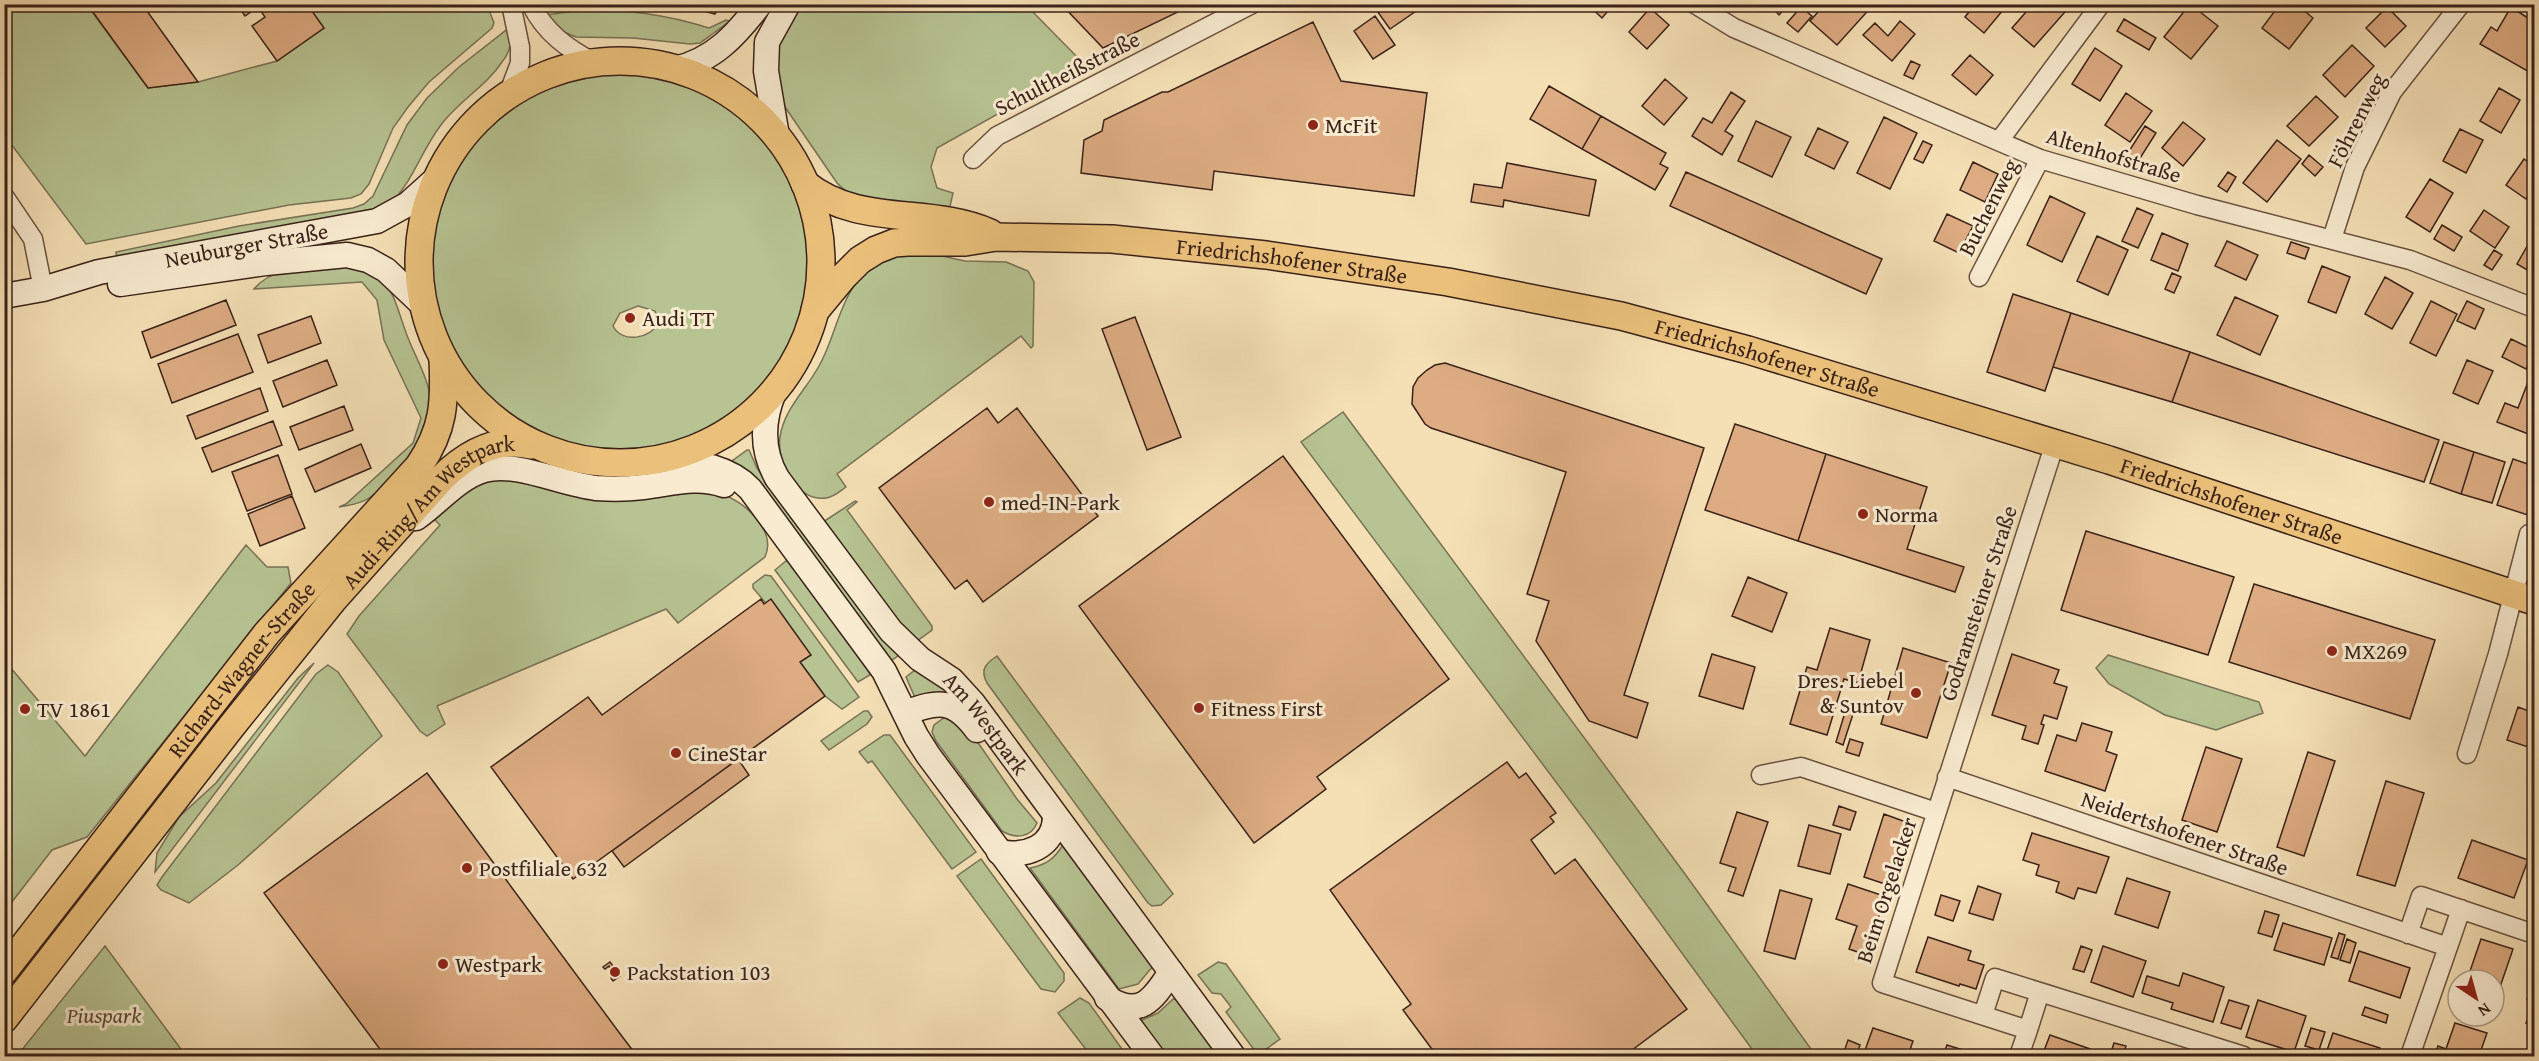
<svg xmlns="http://www.w3.org/2000/svg" width="2539" height="1061" viewBox="0 0 2539 1061" font-family="'Gentium Book Plus',serif">
  <style>
    .green { fill: #b7c392; stroke: #787256; stroke-width: 1.5; fill-rule: evenodd }
    .building { fill: #ddac83; stroke: #3a2219; stroke-width: 1.5 }
    .lines { fill: none; stroke-linecap: round; stroke-linejoin: round }
    .street-casing { stroke: #695240; stroke-width: 21 }
    .secondary-casing { stroke: #3a2219; stroke-width: 27 }
    .primary-casing { stroke: #3a2219; stroke-width: 30 }
    .street { stroke: #f8ebd0; stroke-width: 18 }
    .secondary { stroke: #f8ebd0; stroke-width: 24 }
    .primary { stroke: #eac07b; stroke-width: 27 }
    .poi-dot { fill: #8f2418; stroke: #f8ebd0; stroke-width: 2 }
    .labels { text-anchor: middle; stroke-width: 6; stroke-linejoin: round; paint-order: stroke }
    .street-label { font-size: 22px; fill: #3a2219; stroke: #f8ebd0 }
    .poi-label { font-size: 22px; fill: #3a2219; stroke: #f8ebd0; text-anchor: start }
    .park-label { font-size: 22px; font-style: italic; fill: #594a37; stroke: #f8ebd0 }
  </style>
  <rect width="100%" height="100%" fill="#f5e0b6"/>
  <filter id="stains"><feTurbulence type="fractalNoise" baseFrequency=".00333" numOctaves="4"/><feColorMatrix values="0 0 0 0 .2 0 0 0 0 .09 0 0 0 0 .02 0 0 0 .5 -.17"/></filter>
  <radialGradient id="worn" r=".72"><stop offset=".6" stop-color="#630" stop-opacity="0"/><stop offset="1" stop-color="#630" stop-opacity=".3"/></radialGradient>
  <path class="green" d="M4,5H87L148,88L198,82L277,61L324,28L307,5H487L494,23L492,28L429,82L408,107L393,128L369,184L361,194L351,198L289,205L86,244L5,136Z
    M799,5H1026L1085,65L937,148L931,167L937,188L953,193L949,211C916,207 860,209 837,183L785,107L779,95L772,68L785,25Z
    M582,10C630,10 664,14 709,28L726,20L730,21L700,43L690,44L633,38L576,37L564,32L546,15Z
    M510,27C512,41 511,51 502,62C487,85 462,99 444,121C421,149 413,184 386,208L117,262L116,252L239,226L353,208L364,204L373,196L407,125L427,98L459,67Z
    M604,74C626,74 648,74 669,80C741,99 791,158 806,230C818,290 795,350 754,394C725,426 681,444 638,449C605,453 570,447 540,433C421,376 395,221 488,128C520,95 561,81 604,74ZM638,306L655,311L659,322C651,339 622,344 613,326L620,313Z
    M928,253L965,261L1006,262L1028,271L1034,282L1033,346L1031,348L1021,336L837,474L846,487C840,491 834,497 826,498C797,502 776,463 780,437C784,409 806,390 819,366C840,329 840,280 884,261C889,259 895,255 901,254C909,253 919,254 928,253Z
    M344,266C396,275 392,297 408,338C416,358 429,380 431,402C433,436 397,479 369,498C361,504 349,505 339,507L346,504L413,443L421,418L384,340L377,300L362,282L254,289C274,264 315,269 344,266Z
    M1343,412L1685,874L1816,1056H1757L1598,838L1301,442Z
    M747,450H749L757,468L769,484L899,655L891,661L728,464Z
    M495,479C543,481 590,484 637,487C664,488 693,488 720,494C744,500 777,531 765,557L678,623L666,609L437,706L445,724L427,736L420,731L347,634L359,616L440,525L433,518L468,488Z
    M855,501L857,502L847,510L932,626V630L917,641L896,621L823,522Z
    M246,545L267,567H288L291,583L87,837L52,850L5,911V661L85,756Z
    M787,560L865,663L870,675L858,682L775,570Z
    M765,575L771,576L859,697L842,709L825,696L800,662L810,655L753,588V584Z
    M2108,655L2259,702L2263,713L2216,730L2165,715L2109,684L2096,668Z
    M997,656L1173,894L1161,905L1152,906L1148,903L987,683C980,670 985,664 997,656Z
    M314,663L155,872L157,853L179,817L216,783L298,678Z
    M328,665L338,672L382,736L238,865L189,903L161,890L157,885L162,877L316,674Z
    M919,667L954,697L916,700L906,677Z
    M864,711H868L872,717L867,724L829,750L821,741Z
    M945,717L963,721L1017,799L1037,823C1031,838 1015,839 1002,831L936,741L932,732L934,725Z
    M884,735H890L976,852L952,869L872,761L868,763L859,752Z
    M1063,845L1154,965L1138,984L1119,989L1030,868C1046,865 1054,859 1063,845Z
    M116,846L119,854L5,999V989Z
    M981,859L1064,973V981L1055,992L1041,989L957,876Z
    M105,946L186,1056H17Z
    M1218,962L1226,964L1280,1039L1258,1055L1226,1012L1231,1007L1221,994L1212,993L1198,975Z
    M1080,998L1089,1003L1127,1056H1091L1058,1013Z
    M1173,999L1177,1000L1218,1056H1163L1140,1025L1142,1020L1158,1013Z"/>
  <path class="building" d="M87,4H142L198,82L148,88Z
    M237,4H307L324,28L277,61L252,26L265,17L258,7L245,16Z
    M679,4H720L715,14Z
    M1061,4H1177L1180,11L1103,48Z
    M1177,4H1192L1180,11Z
    M1372,4H1421L1422,7L1390,29Z
    M1587,4H1614L1602,18Z
    M1769,4H1789L1779,15Z
    M1825,4H1874L1837,45L1810,21Z
    M1975,4H2008L1984,33L1965,17Z
    M2033,4H2072L2034,47L2012,28Z
    M2190,4L2218,26L2191,59L2164,37Z
    M2221,4H2236L2231,11Z
    M2280,4H2296L2313,18L2289,49L2262,28Z
    M1801,7L1812,16L1798,32L1787,23Z
    M2387,7L2406,26L2385,47L2366,28Z
    M2511,7L2534,22V67L2531,73L2480,44L2491,27L2497,31Z
    M1650,8L1669,25L1647,49L1629,32Z
    M1375,16L1395,45L1373,59L1354,31Z
    M2124,19L2156,38L2149,50L2117,31Z
    M1900,21L1915,34L1892,61L1863,35L1875,23L1888,36Z
    M1313,22L1341,81L1427,93L1414,196L1214,171L1212,190L1081,173L1084,140L1102,131L1104,120L1162,92H1168Z
    M2352,45L2374,66L2345,97L2323,75Z
    M2095,48L2122,66L2100,101L2072,84Z
    M1970,55L1993,75L1976,95L1952,75Z
    M1911,61L1920,65L1913,79L1904,75Z
    M1665,79L1687,98L1664,125L1642,106Z
    M1549,86L1601,116L1582,149L1530,119Z
    M2499,88L2520,100L2501,133L2480,121Z
    M1731,92L1745,101L1725,131L1733,136L1722,155L1692,136L1703,118L1712,123Z
    M2126,93L2152,111L2130,142L2105,125Z
    M2316,96L2338,117L2309,146L2287,126Z
    M1601,116L1666,153L1660,164L1668,168L1655,190L1582,149Z
    M1884,117L1917,133L1890,189L1857,173Z
    M1756,121L1791,137L1772,177L1738,161Z
    M2183,122L2205,139L2183,166L2162,148Z
    M2145,126L2156,133L2137,163L2126,156Z
    M1818,128L1848,142L1834,169L1805,155Z
    M2460,129L2483,140L2466,173L2443,161Z
    M2277,140L2301,159L2267,202L2243,183Z
    M1923,141L1932,145L1923,163L1914,159Z
    M2309,155L2323,167L2315,176L2302,164Z
    M2524,159L2534,166V186L2526,199L2506,185Z
    M1973,162L1998,174L1985,202L1960,190Z
    M1507,163L1596,180L1589,216L1504,200L1503,207L1471,202L1474,184L1502,188Z
    M1686,172L1882,259L1866,294L1670,206Z
    M2228,172L2236,177L2227,192L2218,186Z
    M2430,179L2453,193L2430,232L2406,217Z
    M2050,196L2085,213L2062,262L2027,245Z
    M2137,208L2153,215L2138,248L2122,241Z
    M2484,210L2509,227L2495,248L2470,231Z
    M1947,214L1973,226L1959,253L1934,241Z
    M2442,225L2462,237L2454,251L2434,239Z
    M2162,233L2188,244L2178,271L2151,260Z
    M2534,234V274L2517,264Z
    M2097,236L2128,250L2108,295L2077,281Z
    M2227,241L2258,255L2246,280L2215,266Z
    M2291,242L2309,248L2305,259L2287,253Z
    M2494,250L2502,255L2492,270L2484,265Z
    M2322,266L2350,277L2336,313L2308,302Z
    M2172,273L2181,277L2174,293L2165,289Z
    M2385,277L2413,293L2392,329L2365,314Z
    M2013,294L2071,313L2045,391L1987,372Z
    M2235,297L2278,316L2260,355L2217,335Z
    M226,300L236,325L151,358L142,332Z
    M2431,301L2457,314L2436,356L2410,343Z
    M2467,301L2484,309L2475,329L2457,321Z
    M2071,313L2190,352L2172,402L2053,367Z
    M311,316L321,343L268,363L258,335Z
    M1135,317L1181,437L1147,450L1102,329Z
    M238,334L253,372L172,403L158,364Z
    M2511,339L2534,350L2526,369L2502,357Z
    M2190,352L2439,440L2424,482L2172,402Z
    M327,360L337,385L283,407L273,381Z
    M2467,360L2493,371L2478,404L2453,393Z
    M1445,363L1704,448L1624,695L1648,703L1637,738L1589,721L1536,641L1549,601L1527,594L1566,472L1431,428L1425,424L1412,404L1413,387L1418,378L1427,370L1435,365Z
    M2528,382L2534,384V427L2531,435L2497,422L2505,403L2518,408Z
    M260,388L268,411L196,439L187,416Z
    M344,406L353,430L299,450L290,427Z
    M987,408L998,423L1017,408L1098,516L983,602L967,580L955,589L879,488Z
    M273,421L282,445L212,472L202,448Z
    M1735,424L1826,454L1798,541L1705,510Z
    M2444,442L2474,452L2461,494L2430,483Z
    M361,444L371,468L315,492L305,469Z
    M2474,452L2505,462L2492,503L2461,494Z
    M1826,454L1927,487L1907,549L1964,567L1955,592L1798,541Z
    M278,455L292,494L247,511L232,472Z
    M1283,456L1449,679L1317,777L1326,789L1254,843L1079,606Z
    M2513,459L2534,466V517L2497,505Z
    M292,496L305,528L260,546L248,514Z
    M2086,531L2234,577L2208,655L2061,610Z
    M1748,577L1787,593L1772,632L1732,616Z
    M2254,584L2435,640L2410,719L2229,662Z
    M761,599L764,604L771,599L811,655L800,662L825,696L573,879L491,767L588,697L602,715Z
    M1830,628L1870,640L1858,683L1844,679L1827,735L1790,724L1807,667L1817,670Z
    M1903,648L1951,663L1927,738L1881,724Z
    M1712,654L1755,667L1743,709L1699,696Z
    M2012,654L2059,670L2054,683L2067,687L2057,719L2044,715L2041,724L2044,725L2038,744L2022,739L2026,726L1992,715Z
    M2518,707L2534,713V749L2507,740Z
    M1846,709L1854,711L1843,745L1836,742Z
    M2082,723L2112,732L2106,751L2117,755L2105,791L2045,771L2057,735L2076,741Z
    M1850,739L1863,743L1859,756L1846,752Z
    M2206,747L2242,759L2217,832L2182,820Z
    M2308,752L2335,761L2304,856L2277,847Z
    M738,759L749,775L624,867L612,851Z
    M1507,762L1519,778L1526,773L1556,813L1550,817L1554,822L1531,840L1555,874L1575,859L1687,1009L1624,1056H1437L1403,1010L1411,1004L1330,890Z
    M427,773L621,1035L637,1056H385L264,893Z
    M2386,781L2424,793L2395,886L2357,875Z
    M1839,806L1856,812L1850,830L1833,825Z
    M1737,812L1768,822L1743,896L1728,891L1736,868L1720,863Z
    M1884,814L1914,825L1900,864L1892,861L1885,884L1864,877Z
    M1809,825L1841,834L1830,874L1798,866Z
    M2032,833L2109,857L2096,893L2078,888L2074,899L2056,892L2059,882L2036,875L2039,865L2023,860Z
    M2472,840L2528,860L2514,898L2458,878Z
    M2127,878L2170,892L2158,928L2115,914Z
    M1848,884L1884,896L1869,956L1849,949L1857,926L1836,919Z
    M1978,886L2001,894L1993,920L1969,913Z
    M1780,890L1812,899L1795,959L1764,951Z
    M1941,895L1960,901L1953,921L1935,915Z
    M2265,911L2279,915L2272,937L2258,933Z
    M2283,923L2332,938L2324,965L2274,950Z
    M2339,933L2345,935L2338,959L2331,957Z
    M1928,937L1971,951L1968,960L1984,965L1976,989L1960,984L1959,986L1916,972Z
    M2347,939L2356,943L2350,963L2340,960Z
    M2481,939L2513,949L2498,993L2494,991V980H2467Z
    M2081,946L2092,950L2084,972L2073,969Z
    M2103,946L2146,961L2133,997L2091,982Z
    M2359,951L2410,968L2400,998L2349,981Z
    M610,962L620,976L613,981L611,978L616,975L609,966L605,969L603,967Z
    M2183,973L2224,987L2213,1022L2171,1009L2173,1003L2142,993L2147,976L2179,986Z
    M2534,982V1002L2527,999Z
    M2229,1000L2249,1006L2241,1029L2221,1023Z
    M2258,1000L2306,1016L2294,1052L2246,1037Z
    M2534,1005V1026L2526,1023Z
    M2365,1007L2388,1015L2386,1023L2362,1015Z
    M2455,1023L2487,1033L2479,1056H2434L2438,1046L2446,1049Z
    M1873,1028L1913,1041L1908,1056H1863Z
    M2311,1028L2325,1032L2319,1050L2305,1046Z
    M2333,1033L2380,1048L2378,1056H2325Z
    M2050,1035L2096,1051L2093,1056H2042Z
    M1848,1040L1860,1045L1856,1056L1843,1055Z
    M2114,1043L2126,1046L2123,1056H2110Z
    M1947,1045L1982,1056H1943Z"/>
  <g class="lines">
    <g class="street-casing">
      <path id="street" d="M531,4C545,33 568,49 595,63
        M1695,4L1734,28L2040,159L2197,205L2410,260L2534,308
        M508,95L520,63V47L511,4
        M1999,141L2101,4
        M973,159L997,136L1252,4
        M4,196L33,239L43,289
        M2332,239L2355,167L2392,92L2461,4
        M1979,277L2040,159
        M2467,754L2498,654L2529,534
        M1761,775L1801,767L1936,812
        M1947,777L2448,947L2461,909
        M2408,934L2421,896L2534,934
        M2040,992L2028,1030L1882,983L2055,443
        M1983,1015L1995,978L2244,1056
        M2019,1056L2028,1030
        M2410,1056L2448,947"/>
    </g>
    <g class="secondary-casing">
      <g id="secondary">
        <path d="M675,69C714,60 736,35 760,4"/>
        <path d="M777,136L766,71L767,42L788,4"/>
        <path d="M120,284L266,263L347,255L368,260L386,270L423,305"/>
        <path id="s1" d="M4,296L43,289L99,272L377,221L408,204L437,178"/>
        <path id="s2" d="M774,392C762,421 761,450 777,478L891,631L920,659L952,680L973,703L1233,1056"/>
        <path d="M662,459C694,463 727,465 750,489L884,671L916,736L928,755L1152,1056"/>
        <path d="M416,518C438,503 457,478 484,470C516,461 561,484 596,488C611,489 628,489 643,487C670,484 697,475 724,485"/>
        <path d="M905,713C939,700 954,699 977,730"/>
        <path d="M999,852C1025,857 1055,848 1055,816"/>
        <path d="M1107,998C1141,1019 1153,999 1171,972"/>
      </g>
    </g>
    <g class="primary-casing">
      <g id="primary">
        <circle cx="620" cy="262" r="201"/>
        <path d="M805,184C859,228 930,206 990,233"/>
        <path id="s3" d="M815,311L844,276L860,260L876,250L894,243L908,242H965L996,237L1112,239L1266,255L1448,282L1621,316L1748,350L2109,460L2534,601"/>
        <path id="s4" d="M4,971L267,633L419,466C444,429 445,403 443,359"/>
        <path id="s5" d="M4,1019L231,727L333,600L441,479C466,454 495,437 531,445"/>
      </g>
    </g>
    <use href="#street" class="street"/>
    <use href="#secondary" class="secondary"/>
    <use href="#primary" class="primary"/>
  </g>
  <g class="poi-dot">
    <circle cx="1313" cy="125" r="6"/>
    <circle cx="630" cy="318" r="6"/>
    <circle cx="989" cy="502" r="6"/>
    <circle cx="1863" cy="514" r="6"/>
    <circle cx="2332" cy="651" r="6"/>
    <circle cx="1916" cy="693" r="6"/>
    <circle cx="1199" cy="708" r="6"/>
    <circle cx="25" cy="709" r="6"/>
    <circle cx="676" cy="753" r="6"/>
    <circle cx="467" cy="868" r="6"/>
    <circle cx="443" cy="964" r="6"/>
    <circle cx="615" cy="972" r="6"/>
  </g>
  <g class="labels">
    <g class="street-label">
      <text transform="translate(1067 73) rotate(-27)" y="8">Schultheißstraße</text>
      <text transform="translate(2356 120) rotate(-63)" y="8">Föhrenweg</text>
      <text transform="translate(2114 155) rotate(17)" y="8">Altenhofstraße</text>
      <text transform="translate(1988 207) rotate(-63)" y="8">Buchenweg</text>
      <text dy="8" stroke="none"><textPath href="#s1" startOffset="248">Neuburger Straße</textPath></text>
      <text dy="8" stroke="none"><textPath href="#s3" startOffset="506">Friedrichshofener Straße</textPath></text>
      <text dy="8" stroke="none"><textPath href="#s3" startOffset="992">Friedrichshofener Straße</textPath></text>
      <text dy="8" stroke="none"><textPath href="#s3" startOffset="1478">Friedrichshofener Straße</textPath></text>
      <text dy="8" stroke="none"><textPath href="#s5" startOffset="666">Audi-Ring/Am Westpark</textPath></text>
      <text transform="translate(1978 603) rotate(-72)" y="8">Godramsteiner Straße</text>
      <text dy="8" stroke="none"><textPath href="#s4" startOffset="384">Richard-Wagner-Straße</textPath></text>
      <text dy="8" stroke="none"><textPath href="#s2" startOffset="414">Am Westpark</textPath></text>
      <text transform="translate(2185 833) rotate(19)" y="8">Neidertshofener Straße</text>
      <text transform="translate(1886 890) rotate(-72)" y="8">Beim Orgelacker</text>
    </g>
    <g class="poi-label">
      <text x="1325" y="133">McFit</text>
      <text x="642" y="326">Audi TT</text>
      <text x="1001" y="510">med-IN-Park</text>
      <text x="1875" y="522">Norma</text>
      <text x="2344" y="659">MX269</text>
      <text x="1904" y="688" text-anchor="end">Dres. Liebel<tspan x="1904" dy="25">&amp; Suntov</tspan></text>
      <text x="1211" y="716">Fitness First</text>
      <text x="37" y="717">TV 1861</text>
      <text x="688" y="761">CineStar</text>
      <text x="479" y="876">Postfiliale 632</text>
      <text x="455" y="972">Westpark</text>
      <text x="627" y="980">Packstation 103</text>
    </g>
    <g class="park-label">
      <text x="104" y="1023">Piuspark</text>
    </g>
  </g>
  <rect width="2539" height="1061" fill="none" stroke="#f5e0b6" stroke-width="24"/>
  <rect x="6" y="6" width="2527" height="1049" fill="none" stroke="#3a2219" stroke-width="3"/>
  <rect x="12" y="12" width="2515" height="1037" fill="none" stroke="#3a2219" stroke-width="1.5"/>
  <g transform="translate(2476 998) rotate(144)"><circle r="28" fill="#f8ebd0" stroke="#ac9b87" stroke-width="1.5"/>
  <path d="M0-4.5L10 22L0 15L-10 22Z" fill="#8f2418"/>
  <text y="-9" font-size="16" font-weight="bold" text-anchor="middle" fill="#3a2219">N</text>
  </g>
  <rect width="100%" height="100%" filter="url(#stains)"/>
  <rect width="100%" height="100%" fill="url(#worn)"/>
</svg>
